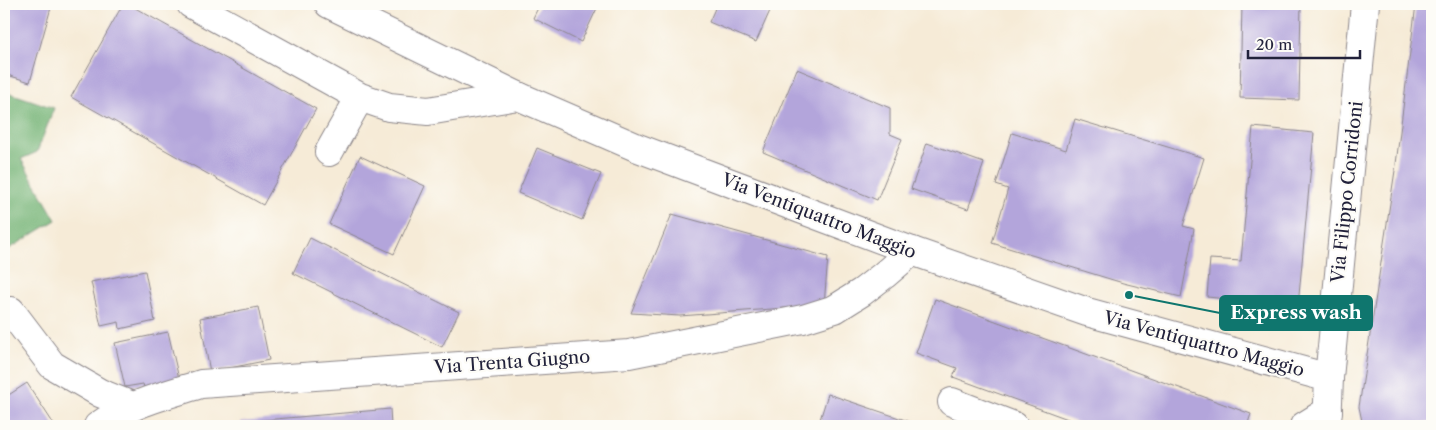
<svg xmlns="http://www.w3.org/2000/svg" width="1436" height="430" viewBox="0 0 1436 430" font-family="'Libre Caslon Text',serif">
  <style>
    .forest { fill: #74b476; stroke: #4b6b58 }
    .building { fill: #b3a5db }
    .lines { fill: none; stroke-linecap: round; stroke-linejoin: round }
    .minor-casing { stroke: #8c8689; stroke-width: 30 }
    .major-casing { stroke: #8c8689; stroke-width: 30 }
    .minor { stroke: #fff; stroke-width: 28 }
    .major { stroke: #fff; stroke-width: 28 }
    .labels { text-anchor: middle; stroke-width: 4.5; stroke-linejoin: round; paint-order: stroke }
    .street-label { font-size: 18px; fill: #22223b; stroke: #fdfcf7 }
    .leader { fill: none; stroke: #0f766e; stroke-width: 2 }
    .callout-dot { fill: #0f766e; stroke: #fdfcf7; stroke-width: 2 }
    .callout { fill: #0f766e; stroke: #0f766e; stroke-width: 2 }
    .callout-label { font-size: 19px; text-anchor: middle; font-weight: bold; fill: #fff }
  </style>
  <rect width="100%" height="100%" fill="#fdfcf7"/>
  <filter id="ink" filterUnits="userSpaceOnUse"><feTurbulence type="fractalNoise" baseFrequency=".02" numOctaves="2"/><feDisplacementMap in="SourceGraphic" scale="10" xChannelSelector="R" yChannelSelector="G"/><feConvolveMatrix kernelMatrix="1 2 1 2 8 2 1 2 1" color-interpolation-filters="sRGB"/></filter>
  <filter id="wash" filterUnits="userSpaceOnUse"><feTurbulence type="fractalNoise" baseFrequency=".0096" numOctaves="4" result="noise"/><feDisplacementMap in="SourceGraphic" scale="20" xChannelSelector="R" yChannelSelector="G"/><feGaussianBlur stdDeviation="1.12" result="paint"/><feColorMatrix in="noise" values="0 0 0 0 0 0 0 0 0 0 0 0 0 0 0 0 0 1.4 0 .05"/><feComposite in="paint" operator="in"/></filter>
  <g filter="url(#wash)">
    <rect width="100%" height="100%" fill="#f6ebd7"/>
    <path class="forest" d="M4,91L54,108L37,152L21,159L56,220L4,252Z"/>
    <g id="blocks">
      <path class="building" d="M4,4H52L30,82L4,74Z
        M123,4H128L316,109L263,205L71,97Z
        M540,4H599L581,42L533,18Z
        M717,4H773L756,42L709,22Z
        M1242,4H1301L1299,100L1240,98Z
        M1416,4H1432V421L1405,426H1363L1359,407L1396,164Z
        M797,69L890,108V134L902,139L877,200L763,152Z
        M1075,119L1204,158L1183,226L1194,229L1181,297L1123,283L992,243L1008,189L996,185L1012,133L1066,150Z
        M1253,127L1314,133L1298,306L1207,297L1210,259L1241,261Z
        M927,143L984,163L968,209L911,189Z
        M537,148L601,174L582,220L518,193Z
        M360,156L425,186L394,254L329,224Z
        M672,214L828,257L824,305L680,316L631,313Z
        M310,238L459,312L442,347L293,273Z
        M145,271L155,321L120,329L119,322L101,326L91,282Z
        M935,299L1251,414L1247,426H1087L953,377L957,368L916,353Z
        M258,307L269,360L210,372L200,318Z
        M168,332L180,383L145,390L143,384L125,387L115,343Z
        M27,383L55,426H4V398Z
        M828,394L923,426H818Z
        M390,409L391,426H241V422Z"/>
    </g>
  </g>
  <g filter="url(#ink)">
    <use href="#blocks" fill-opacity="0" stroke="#8c8689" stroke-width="1"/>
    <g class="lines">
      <g class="minor-casing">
        <path id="minor" d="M191,4L360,97L329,152
          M360,97L389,107L428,111L518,96
          M4,317L11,311L52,365L100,393L132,406
          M1329,378L1365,4
          M952,402L1014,426
          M98,426C128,404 166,395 201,384L629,354L803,319L835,309L862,292L884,275L912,251
          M1304,426L1328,411"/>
      </g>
      <g class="major-casing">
        <path id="major" d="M329,4L518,96L638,148L912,251L1087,312L1329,378L1327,426"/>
      </g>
      <use href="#minor" class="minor"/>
      <use href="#major" class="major"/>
    </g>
  </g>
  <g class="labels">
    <g class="street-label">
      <text transform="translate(1347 192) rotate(-84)" y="6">Via Filippo Corridoni</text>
      <text transform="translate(819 216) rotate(21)" y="6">Via Ventiquattro Maggio</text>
      <text transform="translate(1204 344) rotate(15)" y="6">Via Ventiquattro Maggio</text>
      <text transform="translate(512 362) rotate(-4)" y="6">Via Trenta Giugno</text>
    </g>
  </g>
  <path class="leader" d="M1129 295L1220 313"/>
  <circle class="callout-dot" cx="1129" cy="295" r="5"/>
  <rect class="callout" x="1220" y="296" width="152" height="34" rx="5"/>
  <g class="callout-label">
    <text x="1296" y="319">Express wash</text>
  </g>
  <rect width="1436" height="430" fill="none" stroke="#fdfcf7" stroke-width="20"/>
  <path d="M1248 50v8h112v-8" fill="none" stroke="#22223b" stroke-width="2.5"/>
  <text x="1256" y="50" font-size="15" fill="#22223b" stroke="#fdfcf7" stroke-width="4" paint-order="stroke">20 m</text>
</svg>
